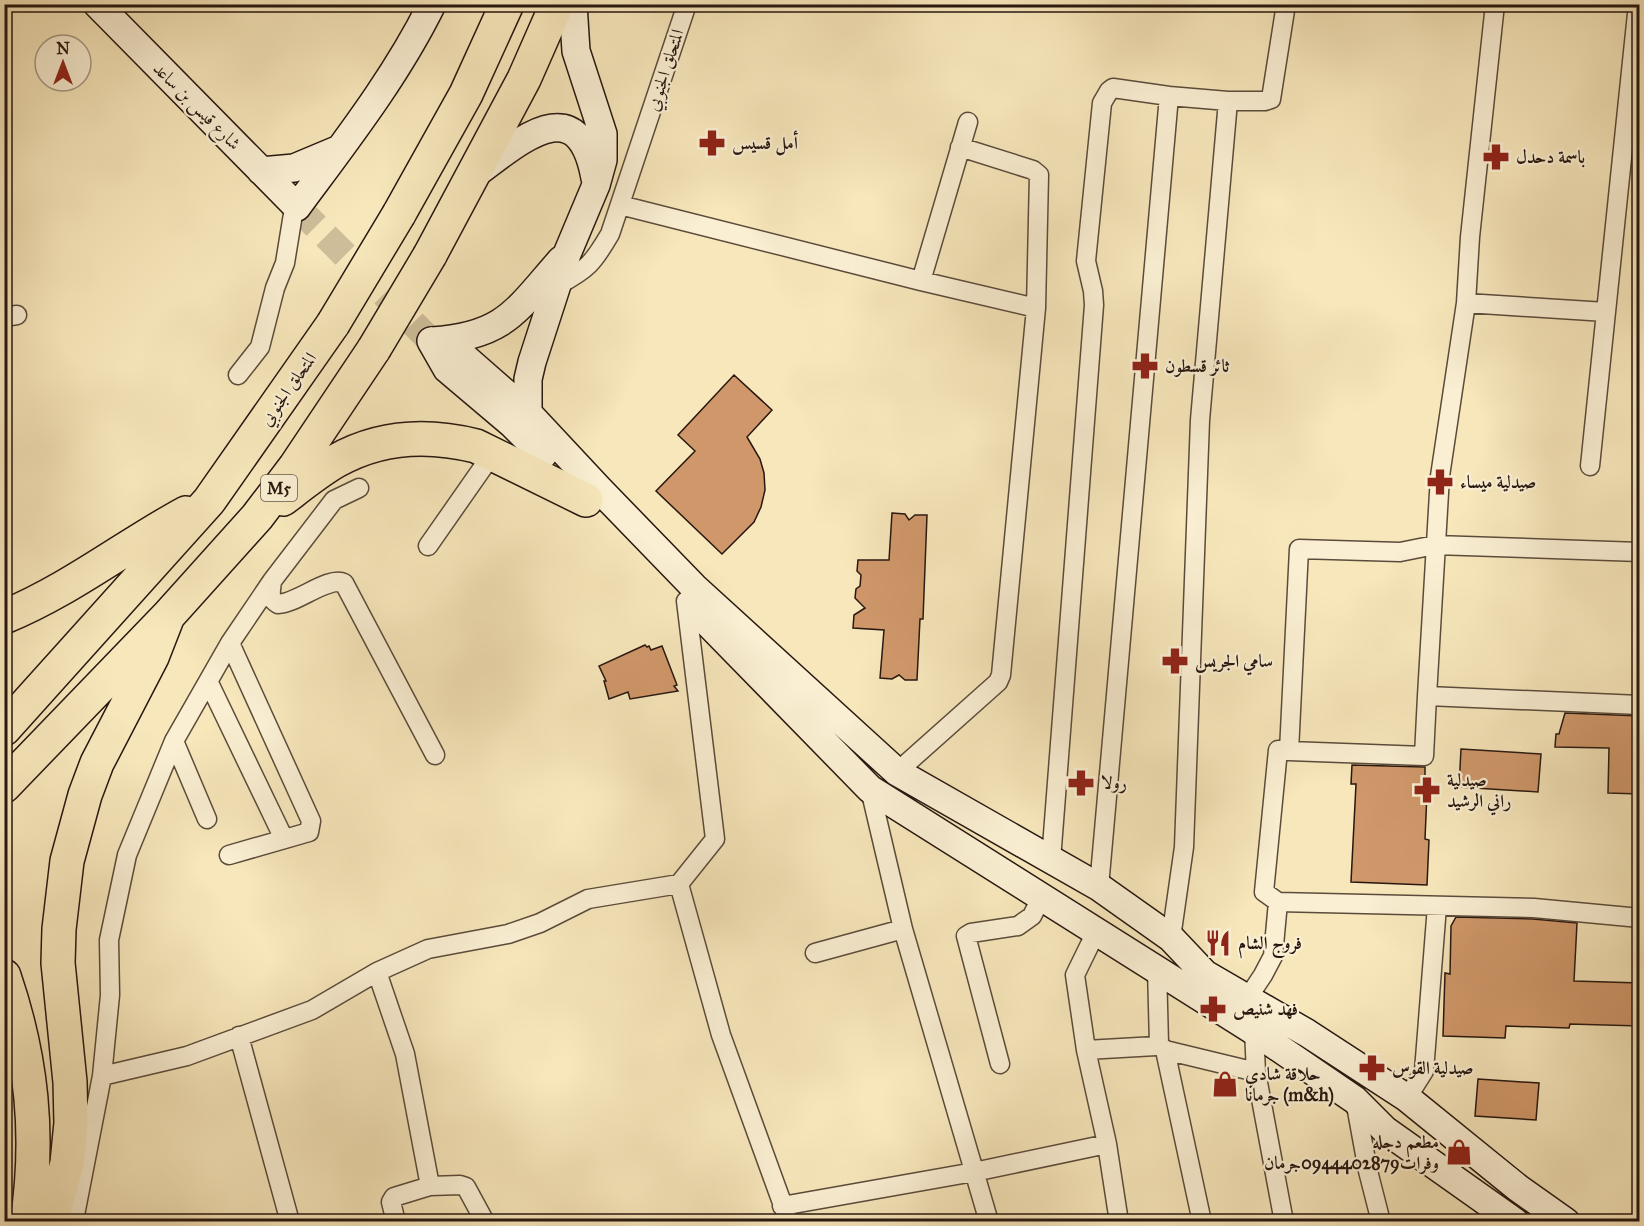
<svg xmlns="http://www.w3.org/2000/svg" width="1644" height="1226" viewBox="0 0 1644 1226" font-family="'IM FELL Great Primer',Amiri,serif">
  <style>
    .building { fill: #d0986a; stroke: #271710; stroke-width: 1.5 }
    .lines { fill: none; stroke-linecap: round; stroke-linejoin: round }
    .secondary-tunnel { stroke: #cdbd99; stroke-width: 27; stroke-dasharray: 27 14; stroke-linecap: butt }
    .street-casing { stroke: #5b4b3b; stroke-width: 21 }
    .secondary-casing { stroke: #271710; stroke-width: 30 }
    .highway-casing { stroke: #271710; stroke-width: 36 }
    .street { stroke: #faefd3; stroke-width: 18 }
    .secondary { stroke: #faefd3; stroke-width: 27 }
    .highway { stroke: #f7e7bb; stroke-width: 33 }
    .highway-bridge-casing { stroke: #271710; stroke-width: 36; stroke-linecap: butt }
    .highway-bridge { stroke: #f7e7bb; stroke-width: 33 }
    .labels { text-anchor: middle; stroke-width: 4.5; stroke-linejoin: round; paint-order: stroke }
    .shield { fill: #faefd3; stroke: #66584a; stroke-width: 1.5 }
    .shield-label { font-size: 16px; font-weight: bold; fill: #271710 }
    .street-label { font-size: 18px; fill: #271710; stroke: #faefd3 }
    .poi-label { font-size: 18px; font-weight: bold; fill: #271710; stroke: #faefd3; text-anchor: start }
  </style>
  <rect width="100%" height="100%" fill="#f7e7bb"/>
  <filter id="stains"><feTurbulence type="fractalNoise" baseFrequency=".00333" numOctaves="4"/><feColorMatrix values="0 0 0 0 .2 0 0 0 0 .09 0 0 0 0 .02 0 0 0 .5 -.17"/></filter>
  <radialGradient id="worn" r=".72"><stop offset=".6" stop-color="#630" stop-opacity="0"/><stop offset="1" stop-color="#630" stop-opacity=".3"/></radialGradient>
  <path class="building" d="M734,375L772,410L747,437L760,459L764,473L765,490L761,507L754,522L722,554L656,491L695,451L678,435Z
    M892,513L905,514L909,520L915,515H927L923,619H920L917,680H905L899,675L892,679L880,678L884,630L853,628L854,615L865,608L855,598L856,589L860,586L861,575L857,571L858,560H889Z
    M645,645L647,647L649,646L651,650L662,646L677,685L674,686L678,691L630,699L628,692L609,699L604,681H606L599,666Z
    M1565,713L1640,716V794L1608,793L1609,748L1555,747L1556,734H1559Z
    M1461,749L1541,754L1538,792L1459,787Z
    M1352,765L1425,767V793H1427L1425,839L1429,840L1427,885L1351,882L1356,784H1351Z
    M1456,917L1533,919L1577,923L1574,981L1640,983V1026L1570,1024L1569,1028L1506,1026L1505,1038L1443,1036L1445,973L1450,974L1451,926Z
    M1478,1079L1539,1083L1536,1120L1475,1116Z"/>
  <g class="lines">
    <path class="secondary-tunnel" d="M297,207L431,341"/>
    <g class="street-casing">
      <path id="street" d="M1495,4L1470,237L1466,303L1440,476L1427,696L1640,705
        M960,147L1033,170L1039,175L1036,308
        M620,205L921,281L1036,308L1001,675L998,682L897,772
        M921,281L968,122
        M558,285C588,269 593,263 610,234L687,4
        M1466,303L1606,312
        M4,317L17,315
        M238,375L260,347L275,288L285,263L293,214L297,207
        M1590,466L1638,4
        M428,546L493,453
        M272,581C271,592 268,598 278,604C298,603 328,576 344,583L435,755
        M686,601L715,839L679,884L721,1035L789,1222
        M209,683L284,839
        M174,741L207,819
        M1289,751L1424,756L1427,696
        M870,789L903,929L989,1222
        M229,855L309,832L311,821L230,643
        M1051,860L1094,305L1093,291L1086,261L1102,103L1109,91L1113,88L1169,96
        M1099,887L1169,96L1228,101H1265L1271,99L1286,4
        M1278,902L1534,908L1640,918
        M1096,932L1075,975L1086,1050L1107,1144L1119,1222
        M1171,938L1184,847L1200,420L1228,101
        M815,953L903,929
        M377,972L405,1054L430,1186L394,1197L391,1202L396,1222
        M1247,999L1263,975L1273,956L1278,902L1264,892L1278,750L1289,751L1299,549L1400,552L1435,545L1640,552
        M1254,1031L1256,1072L1284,1222
        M239,1036L290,1222
        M1159,1044L1165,1050L1256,1072
        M1086,1050L1156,1046L1159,1044L1157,968
        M1165,1050L1202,1222
        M1000,1064L966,936L971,933L1018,926L1032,916L1041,898
        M102,1076L187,1056L312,1010L377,972L428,949L508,934L540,923L588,899L679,884
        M1407,1098L1424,1071L1437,906
        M1355,1100L1368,1171L1381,1222
        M430,1186L460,1185L466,1187L485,1222
        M782,1206L974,1172L1107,1144
        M72,1222L75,1215L102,1076L110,995L109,940L127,855L174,741L230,643L272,581L334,500L359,488"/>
    </g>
    <g class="secondary-casing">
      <path id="secondary" d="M97,4L297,207C345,142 396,77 432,4
        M261,171L294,168L337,150
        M472,176C516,145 578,84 595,178
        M431,341L448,347L463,356L528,413L599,489L694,587L897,772L1099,887L1171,938L1205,974L1307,1033L1407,1098L1518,1188L1566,1222
        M431,341L447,369L512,424L543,455
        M432,341C505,336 516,311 561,260
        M528,413V379L532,362L567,254L596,185L603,160V134L576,51L573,4
        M700,615L870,789L1254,1031L1355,1100L1385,1130L1515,1222"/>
    </g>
    <g class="highway-casing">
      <path id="highway" d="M399,214L466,94L507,4
        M430,255L524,79L557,4
        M283,499C300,486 317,472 336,461C380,436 428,434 476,446L586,500
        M4,617C70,590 125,546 186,513
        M4,729L209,501L333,324
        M4,786L168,616L257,517L295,467L374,349
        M4,976C32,1058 40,1136 27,1222
        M51,1222L67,1163L71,1123L70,1082L58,963L59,929L67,861L85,795L97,763L152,657L168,616"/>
    </g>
    <use href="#street" class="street"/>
    <use href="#secondary" class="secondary"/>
    <use href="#highway" class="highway"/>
    <g class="highway-bridge-casing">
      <path id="highway-bridge" d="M333,324L399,214
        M374,349L430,255"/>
    </g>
    <use href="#highway-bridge" class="highway-bridge"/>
  </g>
  <defs>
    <g id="pharmacy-bare" transform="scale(2.07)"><path d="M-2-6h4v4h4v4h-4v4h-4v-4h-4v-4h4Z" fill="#8f2418" stroke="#faefd3" stroke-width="2.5" paint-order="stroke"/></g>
    <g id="restaurant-bare" transform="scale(2.07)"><path d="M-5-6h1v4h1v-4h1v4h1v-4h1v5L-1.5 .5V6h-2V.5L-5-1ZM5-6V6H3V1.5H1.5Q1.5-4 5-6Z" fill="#8f2418" stroke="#faefd3" stroke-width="2.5" paint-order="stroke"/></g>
    <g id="shop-bare" transform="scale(2.07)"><path d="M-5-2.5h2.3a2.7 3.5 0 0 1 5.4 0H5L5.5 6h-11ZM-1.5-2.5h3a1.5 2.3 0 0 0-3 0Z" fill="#8f2418" stroke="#faefd3" stroke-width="2.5" paint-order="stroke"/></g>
  </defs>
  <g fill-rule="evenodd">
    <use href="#pharmacy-bare" x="712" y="143"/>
    <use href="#pharmacy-bare" x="1496" y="157"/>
    <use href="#pharmacy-bare" x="1145" y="366"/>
    <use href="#pharmacy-bare" x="1440" y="482"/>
    <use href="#pharmacy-bare" x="1175" y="661"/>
    <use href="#pharmacy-bare" x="1081" y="783"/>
    <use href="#pharmacy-bare" x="1427" y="790"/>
    <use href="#restaurant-bare" x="1218" y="943"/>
    <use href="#pharmacy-bare" x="1213" y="1009"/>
    <use href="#pharmacy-bare" x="1372" y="1068"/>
    <use href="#shop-bare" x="1225" y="1084"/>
    <use href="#shop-bare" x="1459" y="1152"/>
  </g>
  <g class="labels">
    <rect class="shield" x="261" y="475" width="36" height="26" rx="4.5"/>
    <g class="shield-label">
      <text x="279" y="494">M5</text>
    </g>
    <g class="street-label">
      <text transform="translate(665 70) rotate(-72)" y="6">المتحلق الجنوبي</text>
      <text transform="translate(197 106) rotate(45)" y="6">شارع قيس بن ساعد</text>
      <text transform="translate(288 389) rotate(-55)" y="6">المتحلق الجنوبي</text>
    </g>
    <g class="poi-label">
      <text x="732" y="149">أمل قسيس</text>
      <text x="1516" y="163">باسمة دحدل</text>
      <text x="1165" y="372">ثائر قسطون</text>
      <text x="1460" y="488">صيدلية ميساء</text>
      <text x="1195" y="667">سامي الجريس</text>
      <text x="1447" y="786">صيدلية<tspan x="1447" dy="21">راني الرشيد</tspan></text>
      <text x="1101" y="789">رولا</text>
      <text x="1238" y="949">فروج الشام</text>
      <text x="1233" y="1015">فهد شنيص</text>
      <text x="1392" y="1074">صيدلية القوس</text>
      <text x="1245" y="1080">حلاقة شادي<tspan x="1245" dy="21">جرمانا (m&amp;h)</tspan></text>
      <text x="1439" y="1148" text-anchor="end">مطعم دجله<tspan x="1439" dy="21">وفرات0944402879جرمان</tspan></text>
    </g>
  </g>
  <rect width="1644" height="1226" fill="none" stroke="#f7e7bb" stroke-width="24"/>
  <rect x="6" y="6" width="1632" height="1214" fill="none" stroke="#271710" stroke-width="3"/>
  <rect x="12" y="12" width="1620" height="1202" fill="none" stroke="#271710" stroke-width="1.5"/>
  <g transform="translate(63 63)"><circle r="28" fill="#faefd3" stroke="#a69985" stroke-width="1.5"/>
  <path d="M0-4.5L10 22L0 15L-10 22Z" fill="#8f2418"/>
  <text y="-9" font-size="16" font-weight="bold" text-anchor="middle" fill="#271710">N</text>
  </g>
  <rect width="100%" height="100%" filter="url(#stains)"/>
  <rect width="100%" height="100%" fill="url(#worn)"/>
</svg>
